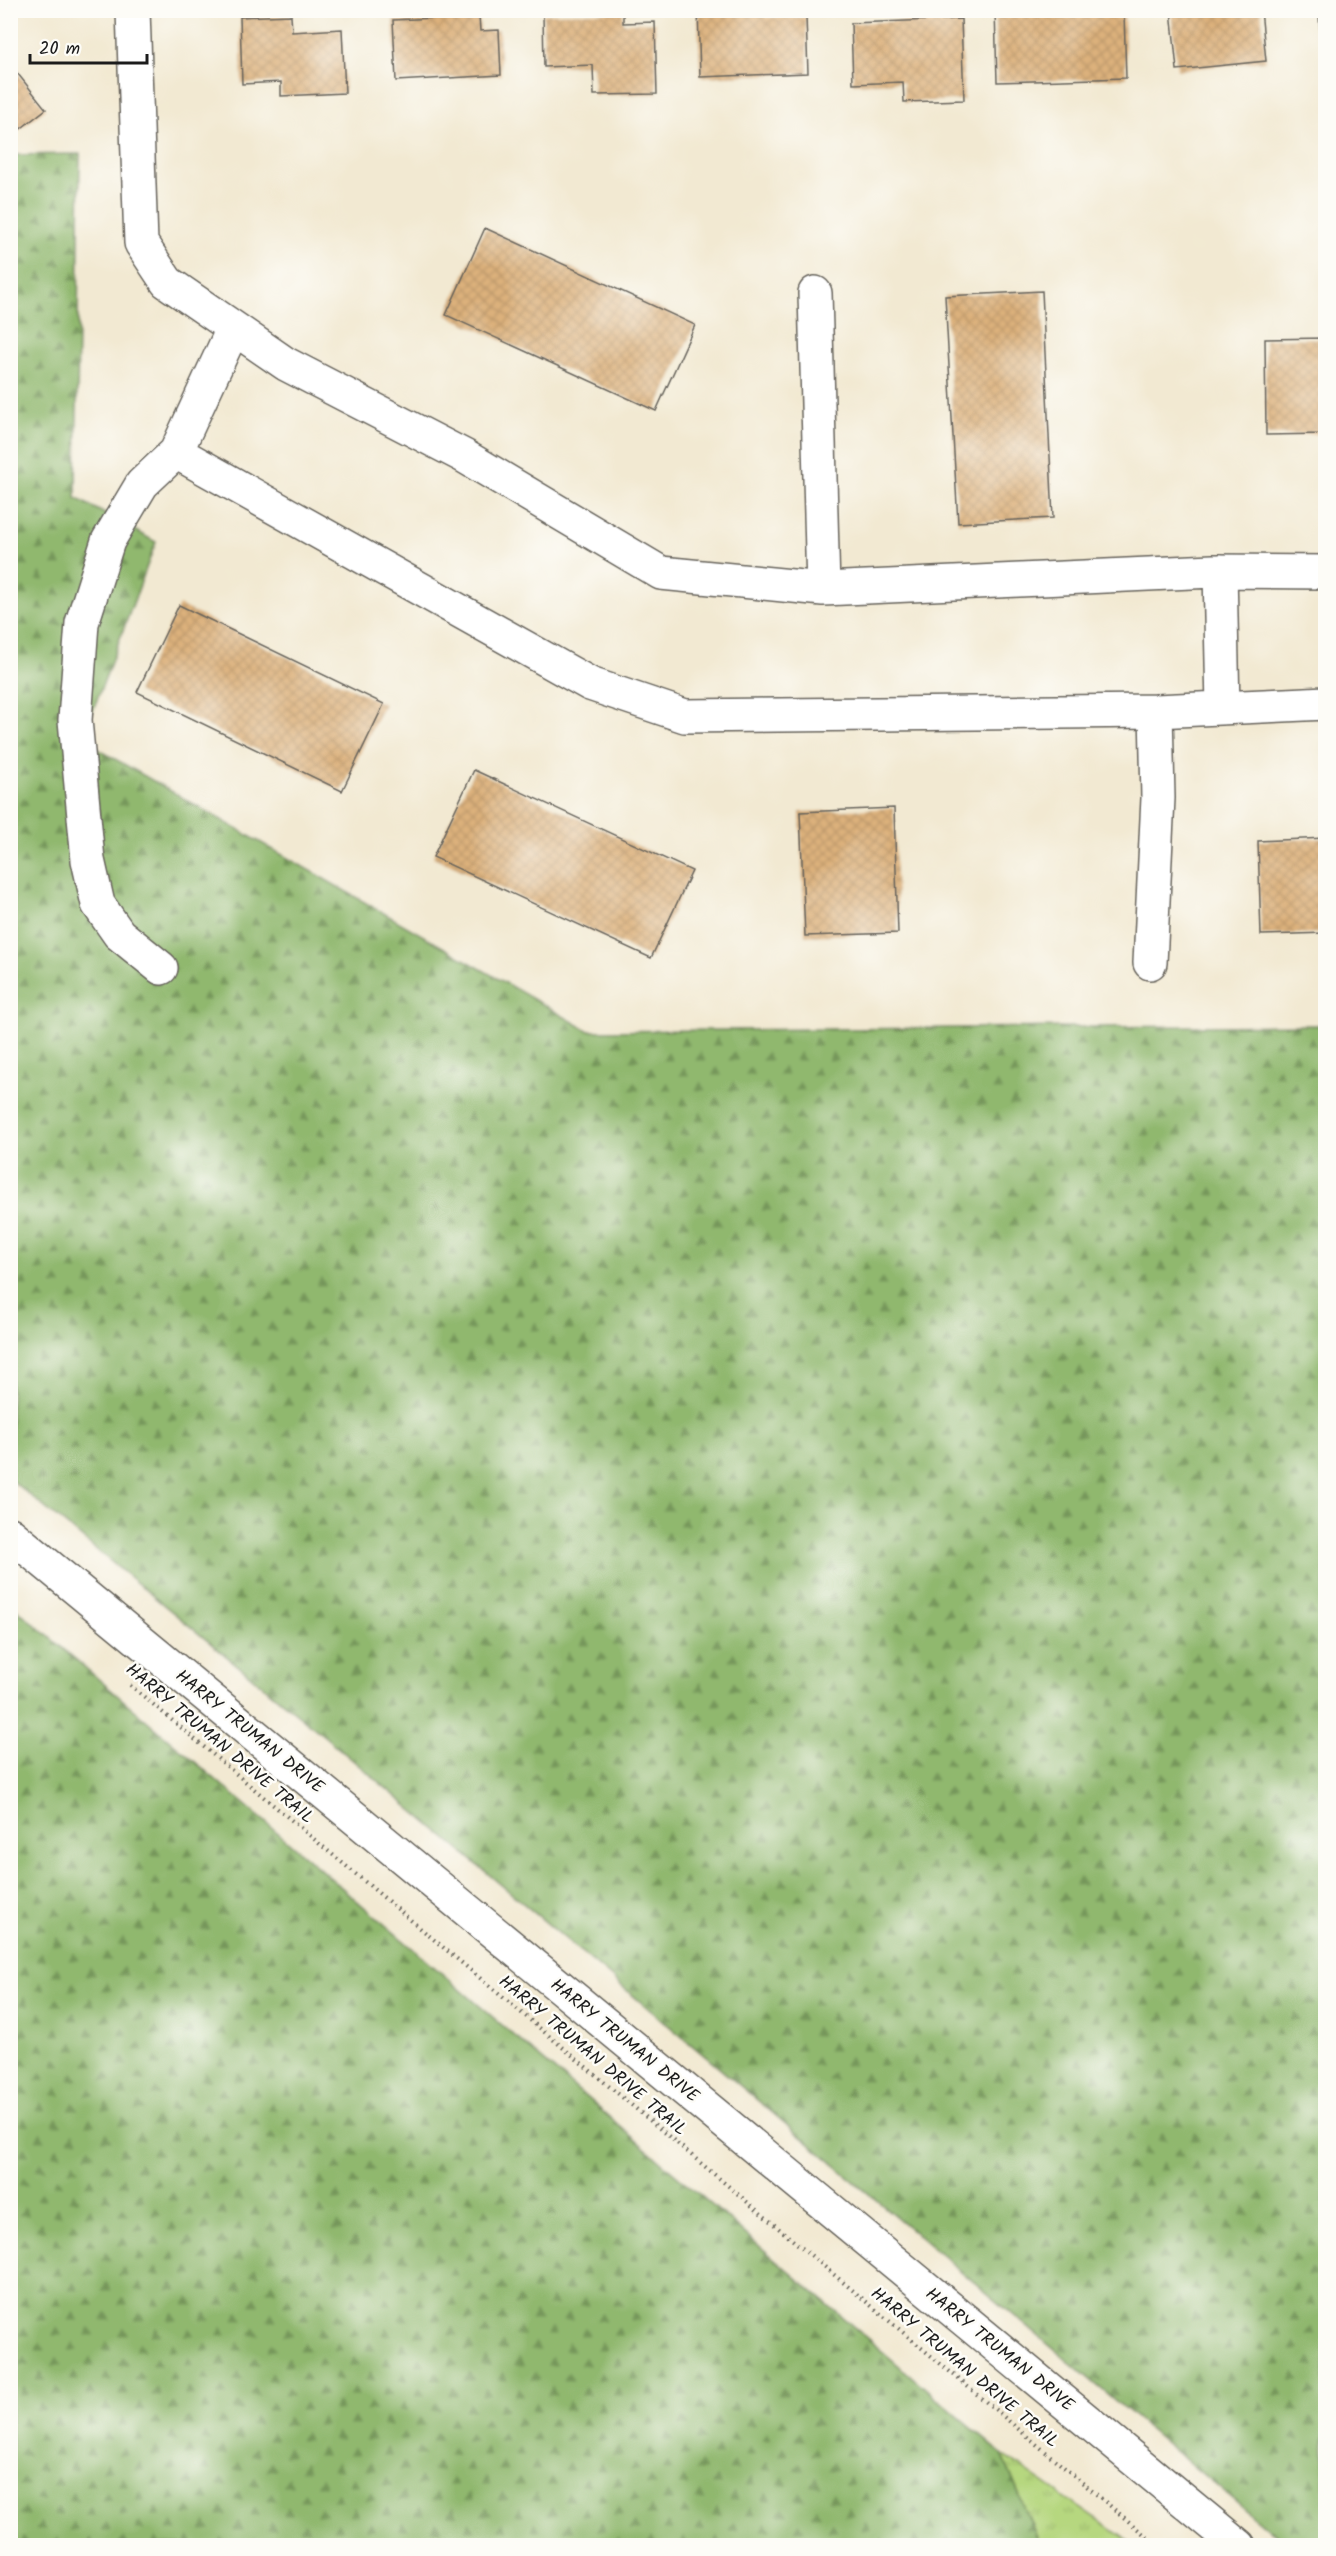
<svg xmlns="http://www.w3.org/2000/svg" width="1336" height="2556" viewBox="0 0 1336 2556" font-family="Kalam,sans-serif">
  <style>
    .grass { fill: url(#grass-tufts); stroke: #697a4e; stroke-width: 1.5 }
    .forest { fill: url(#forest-firs); stroke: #566a45; stroke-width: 1.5 }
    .building { fill: url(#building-cross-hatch) }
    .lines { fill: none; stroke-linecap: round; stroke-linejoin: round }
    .minor-casing { stroke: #67645c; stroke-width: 36 }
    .major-casing { stroke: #67645c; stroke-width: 36 }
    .path { stroke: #67645c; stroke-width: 4; stroke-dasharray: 1.5 4.5; stroke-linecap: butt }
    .minor { stroke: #fff; stroke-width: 33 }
    .major { stroke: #fff; stroke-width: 33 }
    .labels { text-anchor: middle; stroke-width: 5; stroke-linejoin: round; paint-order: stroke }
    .street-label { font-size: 18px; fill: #1c1c1c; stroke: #fdfcf7 }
  </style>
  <defs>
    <pattern id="grass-tufts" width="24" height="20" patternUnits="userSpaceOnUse" patternTransform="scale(1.5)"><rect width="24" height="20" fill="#b6d77f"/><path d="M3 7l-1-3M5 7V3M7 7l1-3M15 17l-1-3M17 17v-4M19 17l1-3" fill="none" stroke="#9cb86d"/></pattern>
    <pattern id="forest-firs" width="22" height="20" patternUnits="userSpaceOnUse" patternTransform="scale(1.5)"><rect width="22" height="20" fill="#90b86e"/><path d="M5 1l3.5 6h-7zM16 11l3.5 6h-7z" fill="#75955a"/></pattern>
    <pattern id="building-cross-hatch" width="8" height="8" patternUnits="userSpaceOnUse" patternTransform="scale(1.5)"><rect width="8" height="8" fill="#dcb17c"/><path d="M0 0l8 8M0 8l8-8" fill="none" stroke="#bc986b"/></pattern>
  </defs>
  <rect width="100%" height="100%" fill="#fdfcf7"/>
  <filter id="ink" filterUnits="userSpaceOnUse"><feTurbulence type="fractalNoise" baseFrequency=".0167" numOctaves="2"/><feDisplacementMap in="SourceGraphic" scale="12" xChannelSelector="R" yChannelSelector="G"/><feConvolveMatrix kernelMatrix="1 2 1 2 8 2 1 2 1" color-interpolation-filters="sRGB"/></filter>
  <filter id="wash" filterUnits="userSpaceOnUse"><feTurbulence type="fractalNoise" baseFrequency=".008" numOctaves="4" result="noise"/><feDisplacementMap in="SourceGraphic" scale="24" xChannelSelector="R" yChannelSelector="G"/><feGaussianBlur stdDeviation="1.35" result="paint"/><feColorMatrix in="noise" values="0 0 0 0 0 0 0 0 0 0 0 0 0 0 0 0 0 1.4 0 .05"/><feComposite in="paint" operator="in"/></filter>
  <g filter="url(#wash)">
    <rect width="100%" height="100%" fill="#f2e9d2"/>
    <path class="grass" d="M1002,2454L1134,2545H1040Z"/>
    <path class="forest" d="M80,154L76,498L156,542L82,740L589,1031L1325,1025V2545H1287L324,1736L11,1480L10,155Z
      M11,1604L1002,2454L1040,2545H11Z"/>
    <g id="blocks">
      <path class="building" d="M698,10H765V17H806L808,73L700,77Z
        M995,10L1124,13L1126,78L997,82Z
        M1171,10H1261L1266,61L1177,70Z
        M1319,10H1326V39H1320Z
        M623,12V23L655,22L657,94L594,95L593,65L544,67L543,14Z
        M291,15L292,32L342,29L345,93L281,96V82L242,84L240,17Z
        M479,16L480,31L499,30L501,75L396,81L393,20Z
        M961,19L964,100L904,102L903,82L853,84L851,23Z
        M10,64L46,109L10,137Z
        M485,228L695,325L656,411L446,315Z
        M1042,291L1053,518L958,523L945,296Z
        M1326,338V434L1266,435L1265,339Z
        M179,605L384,704L342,791L137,692Z
        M474,770L692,871L651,958L433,857Z
        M894,808L898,933L805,936L800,812Z
        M1326,838V933L1261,935L1258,841Z"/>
    </g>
  </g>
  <g filter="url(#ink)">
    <use href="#blocks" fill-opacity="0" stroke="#67645c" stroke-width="1.5"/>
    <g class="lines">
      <g class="minor-casing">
        <path id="minor" d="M133,10L141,243L167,282L286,364L464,456L661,573L823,589
          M815,293L823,589L1213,571L1326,572
          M233,329L176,452L590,684L685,716L1156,711L1158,798L1150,963
          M1220,571L1223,708
          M1156,711L1326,703
          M161,968L119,934L98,904L88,860L75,720L82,623L108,541L142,484L176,452"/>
      </g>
      <g class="major-casing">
        <path id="major" d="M10,1534L1239,2546"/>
      </g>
      <path class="path" d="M130,1685L1158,2546"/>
      <use href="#minor" class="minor"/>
      <use href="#major" class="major"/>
    </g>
  </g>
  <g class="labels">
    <g class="street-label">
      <text transform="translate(250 1731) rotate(39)" y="6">HARRY TRUMAN DRIVE</text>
      <text transform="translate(220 1743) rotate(40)" y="6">HARRY TRUMAN DRIVE TRAIL</text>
      <text transform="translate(625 2040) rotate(39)" y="6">HARRY TRUMAN DRIVE</text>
      <text transform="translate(593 2055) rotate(40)" y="6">HARRY TRUMAN DRIVE TRAIL</text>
      <text transform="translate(1000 2349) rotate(39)" y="6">HARRY TRUMAN DRIVE</text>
      <text transform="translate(965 2367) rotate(40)" y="6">HARRY TRUMAN DRIVE TRAIL</text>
    </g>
  </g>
  <rect width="1336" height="2556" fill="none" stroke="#fdfcf7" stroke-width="36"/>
  <path d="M30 54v9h117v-9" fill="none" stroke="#1c1c1c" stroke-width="3"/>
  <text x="39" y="54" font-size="18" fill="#1c1c1c" stroke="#fdfcf7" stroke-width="4.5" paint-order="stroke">20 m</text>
</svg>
